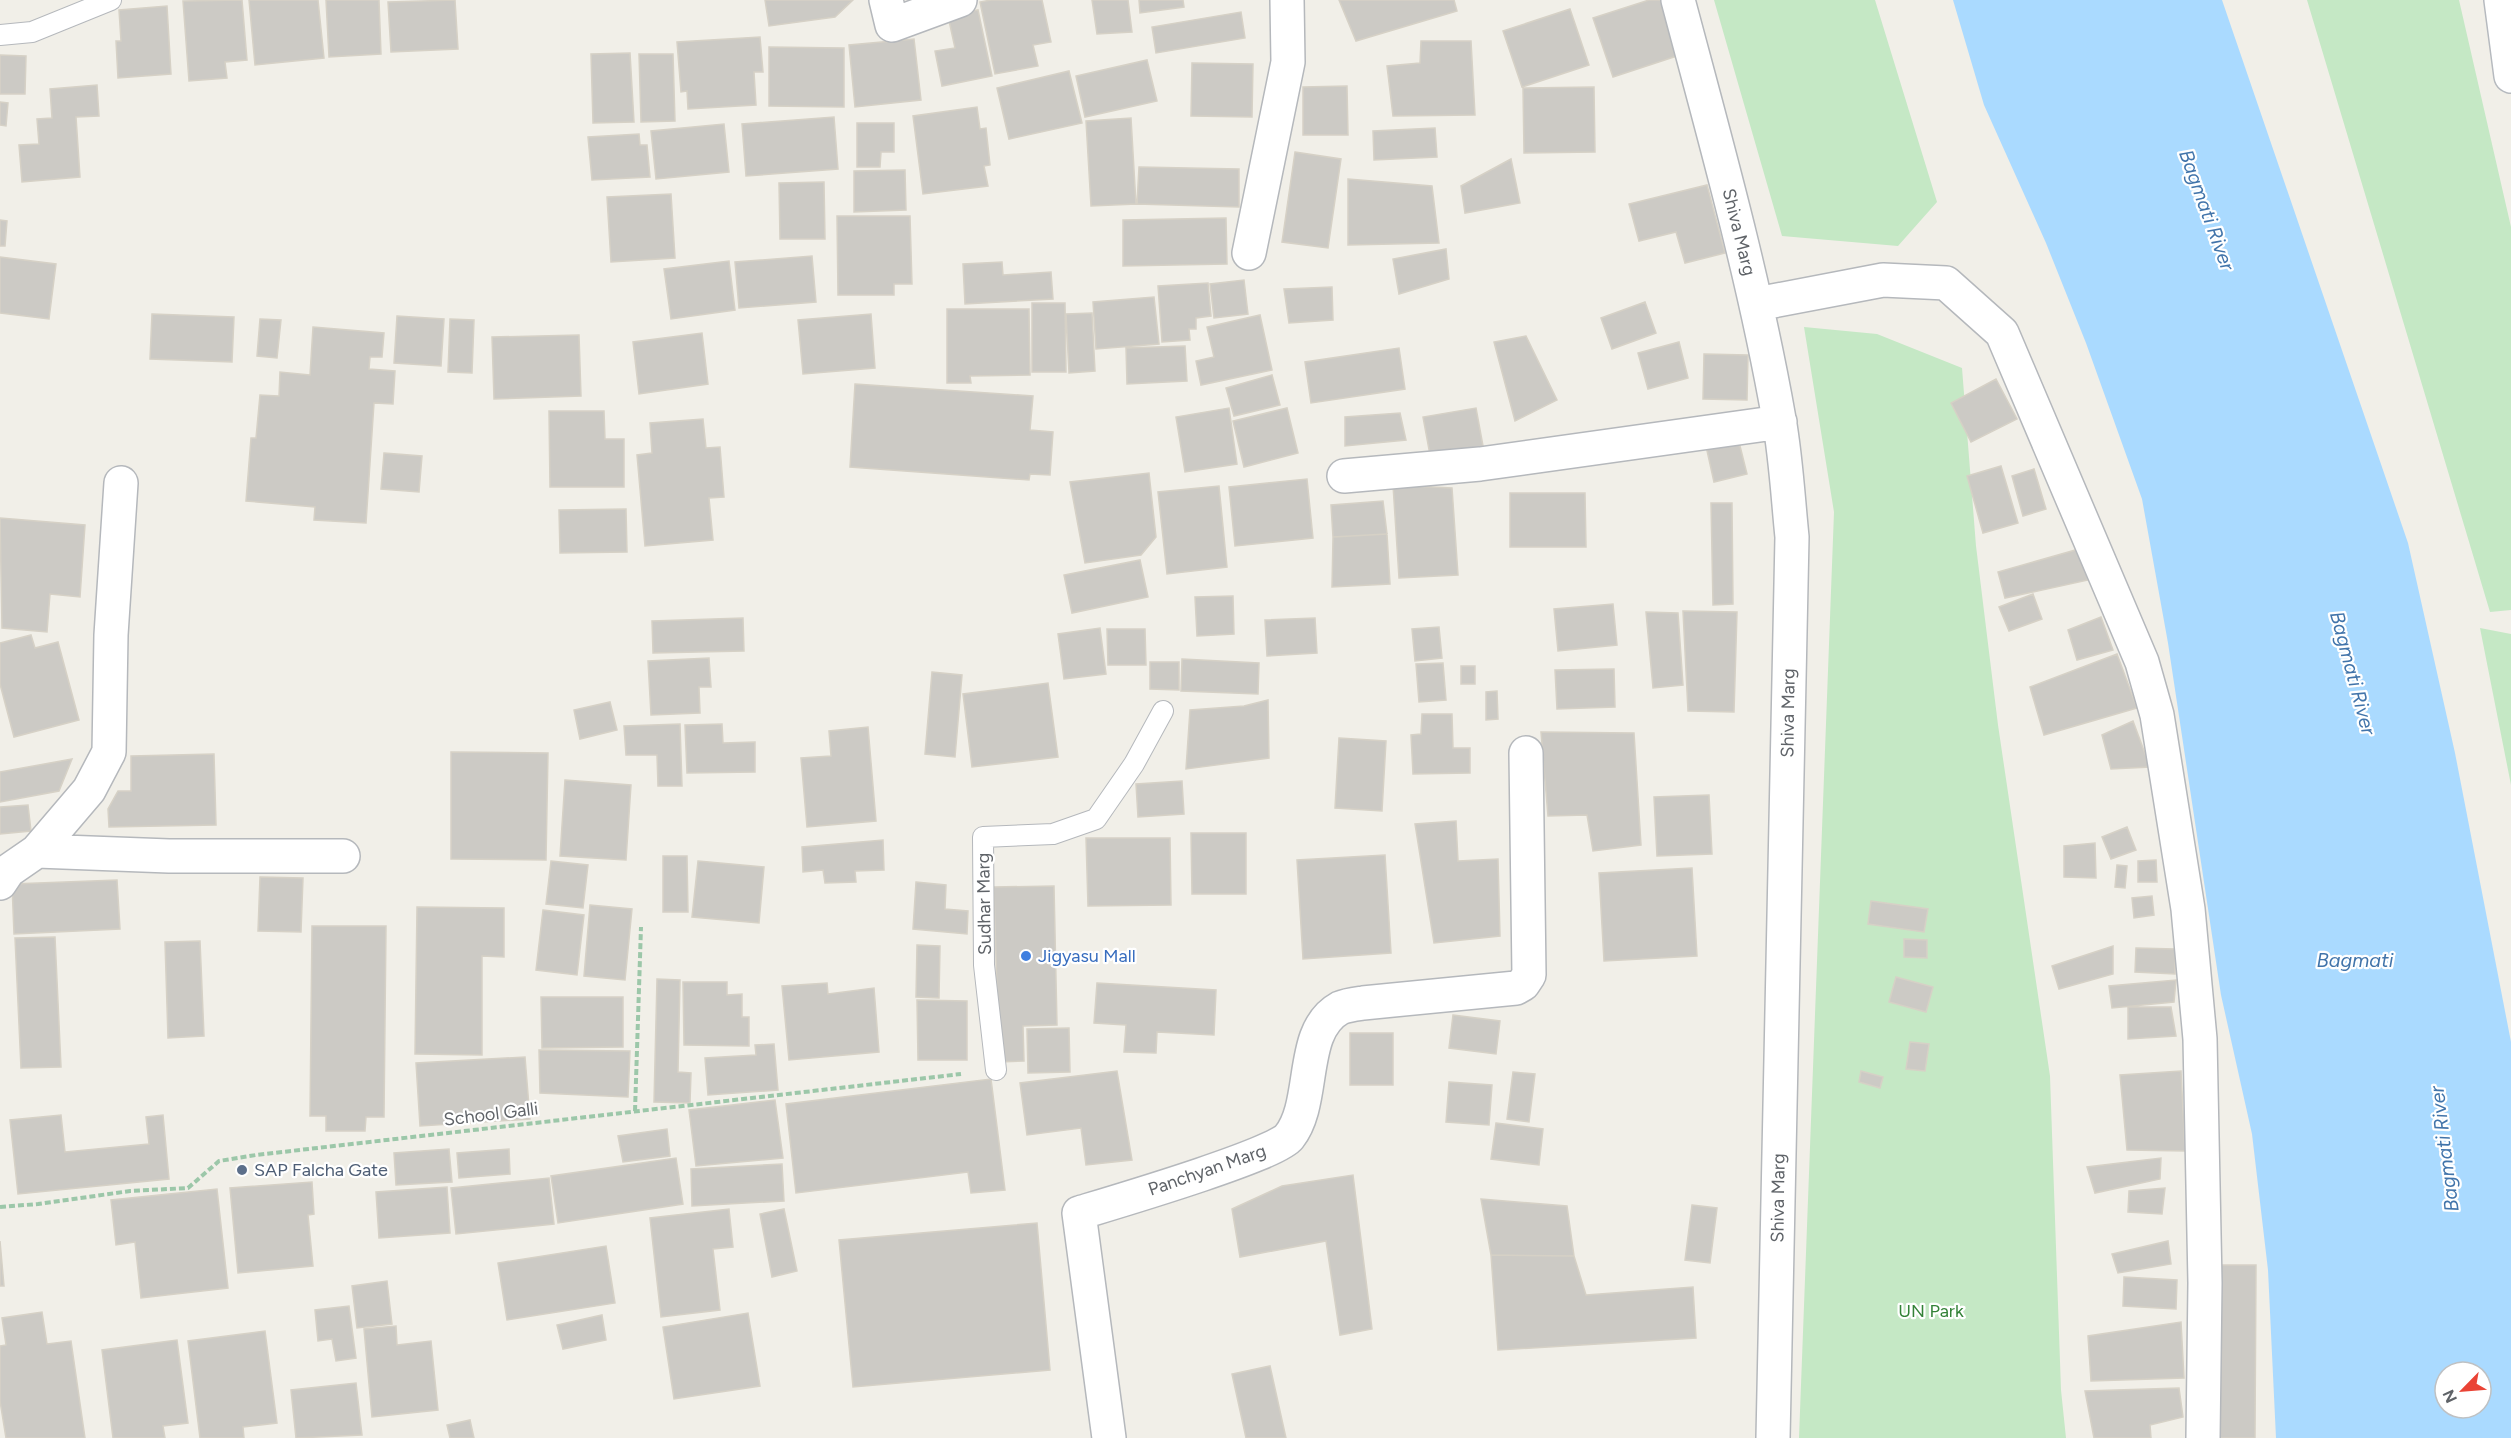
<svg xmlns="http://www.w3.org/2000/svg" width="2511" height="1438" viewBox="0 0 2511 1438" font-family="Figtree,sans-serif">
  <style>
    .green { fill: #c5e8c5 }
    .water { fill: #aadaff; fill-rule: evenodd }
    .building { fill: #cccac5; stroke: #d6d1c6; stroke-width: 1.5 }
    .lines { fill: none; stroke-linecap: round; stroke-linejoin: round }
    .service-casing { stroke: #b5b8bc; stroke-width: 22 }
    .minor-casing { stroke: #b5b8bc; stroke-width: 36 }
    .secondary-casing { stroke: #b6babf; stroke-width: 36 }
    .path { stroke: #9cc7a9; stroke-width: 4; stroke-dasharray: 6 3; stroke-linecap: butt }
    .service { stroke: #fff; stroke-width: 20 }
    .minor { stroke: #fff; stroke-width: 33 }
    .secondary { stroke: #fff; stroke-width: 33 }
    .shop-dot { fill: #3f7fe0; stroke: #fff; stroke-width: 2 }
    .service-dot { fill: #5c6f8a; stroke: #fff; stroke-width: 2 }
    .labels { text-anchor: middle; stroke-width: 4.5; stroke-linejoin: round; paint-order: stroke }
    .street-label { font-size: 18px; fill: #5f6368; stroke: #fff }
    .shop-label { font-size: 18px; fill: #366cbe; stroke: #fff; text-anchor: start }
    .service-label { font-size: 18px; fill: #4e5e75; stroke: #fff; text-anchor: start }
    .park-label { font-size: 18px; fill: #348238; stroke: #fff }
    .water-label { font-size: 20px; font-style: italic; fill: #4174aa; stroke: #fff }
  </style>
  <rect width="100%" height="100%" fill="#f1efe8"/>
  <path class="green" d="M1714,0H1875L1937,202L1898,246L1782,236Z
    M2307,0H2459L2511,227V610L2490,612Z
    M1804,327L1877,334L1962,368L1976,546L1998,725L2050,1076L2061,1390L2066,1438H1799L1834,512Z
    M2480,628L2511,634V785Z"/>
  <path class="water" d="M1953,0H2222L2408,543L2455,753L2511,1042V1438H2276L2268,1270L2252,1134L2221,995L2168,643L2142,499L2086,343L2046,243L1984,105ZM2445,1372H2481V1408H2445Z"/>
  <path class="building" d="M242,0L247,60L225,62L227,78L189,81L183,1Z
    M249,0H318L324,58L255,65Z
    M326,0H379L381,54L329,57Z
    M455,0L458,49L391,52L388,2Z
    M765,0H853L835,17L769,26Z
    M991,0H1042L1051,42L1033,45L1038,66L995,74L980,2Z
    M1092,0H1128L1132,32L1097,34Z
    M1139,0H1183L1184,7L1140,13Z
    M1339,0H1454L1457,11L1356,41Z
    M1649,0H1661L1680,55L1613,77L1593,18Z
    M167,6L171,74L118,78L116,41H121L119,10Z
    M1570,9L1589,65L1522,87L1503,31Z
    M978,10L992,76L942,86L935,51L955,48L948,16Z
    M1241,12L1245,38L1156,53L1152,27Z
    M760,37L763,72H754L756,105L688,109L687,91L681,92L677,42Z
    M914,39L921,100L855,107L849,45Z
    M1421,41H1471L1475,115L1393,116L1387,66L1420,63Z
    M769,47L844,48V107L769,106Z
    M630,53L634,122L593,123L591,54Z
    M639,54H673L675,121L641,122Z
    M0,55L26,56L25,94H0Z
    M1147,60L1157,101L1085,117L1076,76Z
    M1192,63L1253,64L1252,117L1191,116Z
    M1069,71L1082,123L1009,139L997,88Z
    M97,85L99,116L76,117L80,177L22,182L19,145L39,144L37,119L52,118L50,89Z
    M1347,86L1348,135H1303V87Z
    M1594,87L1595,152L1524,153L1523,88Z
    M0,102L8,103L6,126L0,125Z
    M977,107L980,129L986,128L990,165L984,166L988,186L923,194L913,116Z
    M834,117L838,169L746,176L742,124Z
    M1131,118L1136,204L1091,206L1086,121Z
    M857,123H894V152H881L880,167H857Z
    M724,124L729,172L656,179L651,131Z
    M1435,128L1437,157L1374,160L1373,131Z
    M639,134L640,145H647L650,177L592,180L588,137Z
    M1295,152L1341,159L1328,248L1282,242Z
    M1511,159L1520,203L1465,213L1461,186Z
    M1139,167L1239,169V207L1137,204Z
    M905,170L906,210L854,212V171Z
    M1348,179L1432,186L1439,243L1348,245Z
    M824,182L825,239H780L779,183Z
    M1707,185L1725,253L1685,263L1676,232L1639,241L1629,204Z
    M671,194L675,258L611,262L607,197Z
    M837,216H910L912,284H894V295H838Z
    M1226,218L1227,264L1123,266V220Z
    M0,220L7,221L5,246H0Z
    M1446,249L1449,279L1399,294L1393,259Z
    M812,256L816,302L739,308L735,262Z
    M0,257L56,264L49,319L0,313Z
    M729,261L735,310L671,319L664,269Z
    M1002,262L1003,275L1051,272L1053,299L965,304L963,264Z
    M1244,280L1248,314L1214,318L1210,284Z
    M1208,283L1211,316L1196,318V329H1189L1190,340L1162,342L1158,286Z
    M1332,287L1333,320L1289,323L1284,289Z
    M1154,297L1159,344L1096,349L1093,302Z
    M1645,302L1656,333L1612,349L1601,318Z
    M1032,303H1065L1066,372H1032Z
    M947,309H1029L1030,375L970,376L971,383H947Z
    M1092,313L1095,371L1069,373L1066,314Z
    M152,314L234,317L232,362L150,359Z
    M871,314L875,368L803,374L798,320Z
    M1260,315L1272,370L1201,385L1196,361L1214,357L1207,327Z
    M397,316L444,319L441,366L394,363Z
    M260,319L281,320L277,358L257,356Z
    M450,319L474,320L472,373L448,372Z
    M313,327L384,333L382,357H370L369,369L395,371L393,404L374,403L366,523L314,520L315,507L246,501L251,438H256L260,395L279,396L280,372L310,375Z
    M702,333L708,384L639,394L633,342Z
    M579,335L581,396L494,399L492,337Z
    M1526,336L1557,400L1515,421L1494,342Z
    M1679,342L1688,378L1648,389L1638,353Z
    M1185,346L1187,381L1127,384L1126,348Z
    M1399,348L1405,389L1311,403L1305,362Z
    M1704,354L1748,355L1747,400L1703,399Z
    M1272,375L1280,405L1234,416L1226,388Z
    M1996,379L2017,419L1971,442L1951,403Z
    M855,384L1033,396L1030,430L1053,432L1050,475L1030,474L1029,480L850,467Z
    M1229,408L1237,464L1185,472L1176,417Z
    M1287,408L1298,453L1244,467L1233,421Z
    M1476,408L1483,446L1430,455L1423,417Z
    M549,411H604L605,439H624V487H550Z
    M1400,413L1406,440L1345,446V417Z
    M703,419L706,448L720,447L724,497L709,498L713,540L645,546L637,455L652,453L650,423Z
    M1738,438L1747,474L1714,482L1706,446Z
    M384,453L422,456L419,492L381,489Z
    M2001,466L2018,523L1983,533L1967,476Z
    M2034,469L2046,509L2023,516L2012,476Z
    M1149,473L1156,537L1141,555L1085,563L1070,482Z
    M1307,479L1313,538L1235,546L1229,487Z
    M1393,485L1452,488L1458,575L1399,578Z
    M1219,486L1227,567L1167,574L1158,492Z
    M1510,493H1585L1586,547H1510Z
    M1383,501L1387,534L1333,537L1331,505Z
    M1711,503H1732L1733,604L1713,605Z
    M626,509L627,552L560,553L559,510Z
    M0,518L85,525L80,597L50,594L47,632L2,628Z
    M1387,534L1390,584L1332,587L1333,537Z
    M2079,549L2088,580L2005,598L1998,572Z
    M1140,560L1148,597L1072,613L1064,575Z
    M2033,594L2042,619L2009,631L1999,607Z
    M1233,596L1234,634L1197,636L1195,597Z
    M1613,604L1617,645L1558,651L1554,609Z
    M1683,611L1737,612L1734,712L1688,711Z
    M1646,612L1678,613L1683,685L1653,688Z
    M2101,617L2113,650L2077,660L2068,630Z
    M743,618L744,651L653,653L652,621Z
    M1315,618L1317,653L1267,656L1265,620Z
    M1439,627L1442,658L1415,661L1412,629Z
    M1100,628L1106,674L1064,679L1058,634Z
    M1107,629H1145L1146,665H1108Z
    M31,635L35,648L58,642L79,720L14,737L0,684V643Z
    M2117,654L2137,708L2044,735L2030,687Z
    M709,658L711,687H699L700,713L651,715L648,661Z
    M1182,659L1259,663L1258,694L1181,691Z
    M1150,662H1179V690L1150,689Z
    M1443,663L1446,700L1419,702L1416,664Z
    M1461,666H1475V684H1461Z
    M1614,669L1615,707L1557,709L1555,670Z
    M932,672L962,675L955,757L925,754Z
    M1048,683L1058,757L972,767L963,694Z
    M1497,691L1498,719L1486,720V692Z
    M1268,700L1269,758L1186,769L1190,710L1244,706Z
    M610,702L617,730L580,739L574,710Z
    M1422,714H1452L1453,748H1470V773L1413,774L1411,735L1421,734Z
    M2133,721L2150,767L2111,769L2102,735Z
    M680,724L682,786H658L657,755H626L624,726Z
    M722,724L723,743L755,742V772L687,773L685,725Z
    M868,727L876,821L807,827L801,758L831,756L829,731Z
    M1541,732L1634,733L1641,845L1593,851L1587,815L1548,816Z
    M1339,738L1386,741L1382,811L1335,808Z
    M451,752L548,753L546,860L451,859Z
    M214,754L216,825L109,827L108,809L118,791H131V756Z
    M72,759L59,791L0,802V772Z
    M565,780L631,785L626,860L560,856Z
    M1182,781L1184,814L1138,817L1136,784Z
    M1709,795L1712,854L1657,856L1654,797Z
    M28,805L31,831L0,834V807Z
    M1456,821L1458,861L1498,859L1500,936L1434,943L1415,824Z
    M2127,827L2136,850L2111,859L2102,837Z
    M1191,833H1246V894H1192Z
    M1086,838H1170L1171,905L1088,906Z
    M883,840L884,870L855,871L856,882L825,883L823,870L803,872L802,847Z
    M2095,843L2096,878L2064,877V846Z
    M1385,855L1391,953L1303,959L1297,860Z
    M663,856H687L688,912H663Z
    M2156,860L2157,882H2138V861Z
    M551,861L588,865L583,908L546,904Z
    M698,861L764,867L759,923L692,917Z
    M2117,865L2127,866L2125,888L2115,887Z
    M1692,868L1697,956L1604,961L1599,873Z
    M260,877L303,878L301,932L258,931Z
    M117,880L120,929L14,934L12,884Z
    M916,882L946,885L945,909L968,911L967,934L913,929Z
    M1054,886L1057,1025L1023,1026L1024,1061L999,1062L994,887Z
    M2152,896L2154,915L2134,918L2132,898Z
    M1871,901L1928,909L1924,932L1868,924Z
    M590,905L632,909L625,980L584,976Z
    M417,907L504,908V957L482,956V1055L415,1054Z
    M543,910L584,915L577,975L536,970Z
    M312,926H386L384,1117H366L365,1131H326V1116H310Z
    M55,937L61,1067L21,1068L15,938Z
    M1904,939L1927,940V958L1904,957Z
    M200,941L204,1036L168,1038L165,942Z
    M917,945L940,946L939,998L916,997Z
    M2113,946V974L2059,989L2052,966Z
    M2136,948L2175,949V974L2135,972Z
    M1896,977L1933,987L1926,1012L1889,1002Z
    M657,979L680,980L678,1072L691,1073L690,1103L654,1102Z
    M2176,980L2174,1002L2112,1008L2109,986Z
    M683,982H727V995L742,994V1017H749V1046L684,1045Z
    M827,983L828,994L874,988L879,1052L789,1060L782,986Z
    M1097,983L1216,990L1214,1035L1157,1032L1156,1053L1124,1052L1126,1025L1094,1023Z
    M541,997H623V1047L542,1048Z
    M917,1000L967,1001V1060H918Z
    M2128,1007H2171L2176,1036L2128,1039Z
    M1453,1015L1500,1021L1496,1054L1449,1048Z
    M1069,1028L1070,1072L1028,1073L1027,1029Z
    M1350,1033H1393V1085H1350Z
    M1910,1042L1929,1044L1925,1071L1906,1069Z
    M774,1044L778,1090L708,1095L705,1058L756,1055L755,1045Z
    M539,1050L630,1051L628,1097L540,1093Z
    M525,1057L530,1119L420,1126L416,1063Z
    M1117,1071L1132,1160L1086,1165L1081,1128L1027,1135L1020,1083Z
    M1861,1071L1883,1077L1880,1088L1859,1082Z
    M2181,1071L2185,1151L2127,1150L2120,1075Z
    M1513,1072L1535,1074L1529,1122L1507,1119Z
    M991,1079L1005,1190L971,1193L968,1172L796,1193L786,1104Z
    M1449,1082L1492,1085L1489,1125L1446,1122Z
    M775,1100L783,1158L696,1166L689,1110Z
    M61,1115L65,1152L149,1144L146,1117L163,1115L169,1179L18,1194L10,1120Z
    M1496,1123L1543,1129L1539,1165L1491,1159Z
    M667,1129L670,1156L623,1162L618,1136Z
    M449,1149L452,1182L396,1185L394,1153Z
    M509,1149L510,1174L459,1178L457,1153Z
    M676,1158L683,1204L558,1223L551,1176Z
    M2161,1158L2160,1179L2095,1193L2087,1167Z
    M782,1164L784,1201L692,1206L691,1169Z
    M1353,1175L1372,1329L1340,1335L1326,1241L1240,1257L1232,1209L1282,1186Z
    M549,1178L554,1224L456,1234L451,1188Z
    M312,1182L314,1214L308,1215L313,1266L238,1273L230,1188Z
    M447,1187L450,1233L379,1238L376,1192Z
    M2165,1188L2162,1214L2128,1212L2129,1191Z
    M217,1189L228,1288L141,1298L135,1242L116,1245L111,1200Z
    M1481,1199L1567,1206L1574,1256L1491,1255Z
    M1692,1205L1717,1208L1710,1263L1685,1260Z
    M729,1209L733,1247L713,1249L720,1310L661,1317L650,1218Z
    M784,1209L797,1271L772,1277L760,1214Z
    M1037,1223L1050,1370L853,1387L839,1240Z
    M0,1241L4,1286H0Z
    M2168,1241L2171,1264L2118,1273L2112,1254Z
    M606,1246L615,1303L507,1320L498,1263Z
    M1491,1255L1574,1256L1586,1295L1693,1287L1696,1338L1498,1350Z
    M2211,1265H2256L2255,1438H2211Z
    M2124,1277L2177,1280L2176,1309L2123,1306Z
    M387,1281L392,1324L357,1328L352,1286Z
    M349,1306L356,1358L336,1361L332,1339L318,1341L315,1310Z
    M42,1312L47,1344L71,1341L85,1438H6L0,1401V1346L6,1345L2,1318Z
    M748,1313L760,1386L674,1399L663,1327Z
    M602,1315L606,1340L563,1349L557,1325Z
    M2181,1322L2184,1378L2091,1381L2088,1336Z
    M396,1326L397,1345L431,1341L438,1410L372,1417L364,1329Z
    M265,1331L277,1423L243,1427L244,1438H200L188,1341Z
    M177,1340L188,1423L163,1426L165,1438H113L102,1350Z
    M1270,1366L1286,1438H1246L1232,1374Z
    M356,1383L362,1435L296,1438L291,1390Z
    M2179,1388L2183,1417L2150,1425L2151,1438H2094L2085,1391Z
    M470,1420L474,1438H450L447,1425Z"/>
  <g class="lines">
    <g class="service-casing">
      <path id="service" d="M0,35L32,32L111,0
        M996,1070L984,965L983,837L1053,834L1096,819L1134,764L1163,711"/>
    </g>
    <g class="minor-casing">
      <path id="minor" d="M886,0L892,25L960,0
        M1678,0C1715,139 1754,277 1779,419C1786,458 1788,498 1792,537L1773,1438
        M1249,253L1288,62L1287,0
        M1757,304L1883,280L1946,283L2002,333L2142,662L2157,715L2188,909L2200,1039L2205,1283L2203,1438
        M1344,476L1480,464L1780,422
        M37,851L89,790L109,752L111,635L121,483
        M0,883L8,871L37,851L169,856H343
        M1109,1438L1079,1213C1112,1203 1275,1155 1289,1137C1317,1102 1298,1031 1340,1008C1347,1005 1356,1004 1363,1003L1516,988L1523,984L1529,975L1526,753"/>
    </g>
    <g class="secondary-casing">
      <path id="secondary" d="M2501,0L2511,76"/>
    </g>
    <path class="path" d="M635,1111L641,927
      M0,1207L38,1204L130,1191L188,1188L219,1161L256,1155L961,1074"/>
    <use href="#service" class="service"/>
    <use href="#minor" class="minor"/>
    <use href="#secondary" class="secondary"/>
  </g>
  <circle class="shop-dot" cx="1026" cy="956" r="6"/>
  <circle class="service-dot" cx="242" cy="1170" r="6"/>
  <g class="labels">
    <g class="street-label">
      <text transform="translate(1739 232) rotate(76)" y="6">Shiva Marg</text>
      <text transform="translate(1788 713) rotate(-89)" y="6">Shiva Marg</text>
      <text transform="translate(984 904) rotate(-91)" y="6">Sudhar Marg</text>
      <text transform="translate(491 1114) rotate(-7)" y="6">School Galli</text>
      <text transform="translate(1207 1170) rotate(-19)" y="6">Panchyan Marg</text>
      <text transform="translate(1778 1198) rotate(-89)" y="6">Shiva Marg</text>
    </g>
    <g class="shop-label">
      <text x="1038" y="962">Jigyasu Mall</text>
    </g>
    <g class="service-label">
      <text x="254" y="1176">SAP Falcha Gate</text>
    </g>
    <g class="park-label">
      <text x="1931" y="1317">UN Park</text>
    </g>
    <g class="water-label">
      <text transform="translate(2207 210) rotate(70)" y="7">Bagmati River</text>
      <text transform="translate(2353 673) rotate(75)" y="7">Bagmati River</text>
      <text x="2355" y="967">Bagmati</text>
      <text transform="translate(2444 1149) rotate(-97)" y="7">Bagmati River</text>
    </g>
  </g>
  <g transform="translate(2463 1390) rotate(245)"><circle r="28" fill="#ffffff" stroke="#bfc1c3" stroke-width="1.5"/>
  <path d="M0-4.5L10 22L0 15L-10 22Z" fill="#ea4335"/>
  <text y="-9" font-size="16" font-weight="bold" text-anchor="middle" fill="#5f6368">N</text>
  </g>
</svg>
